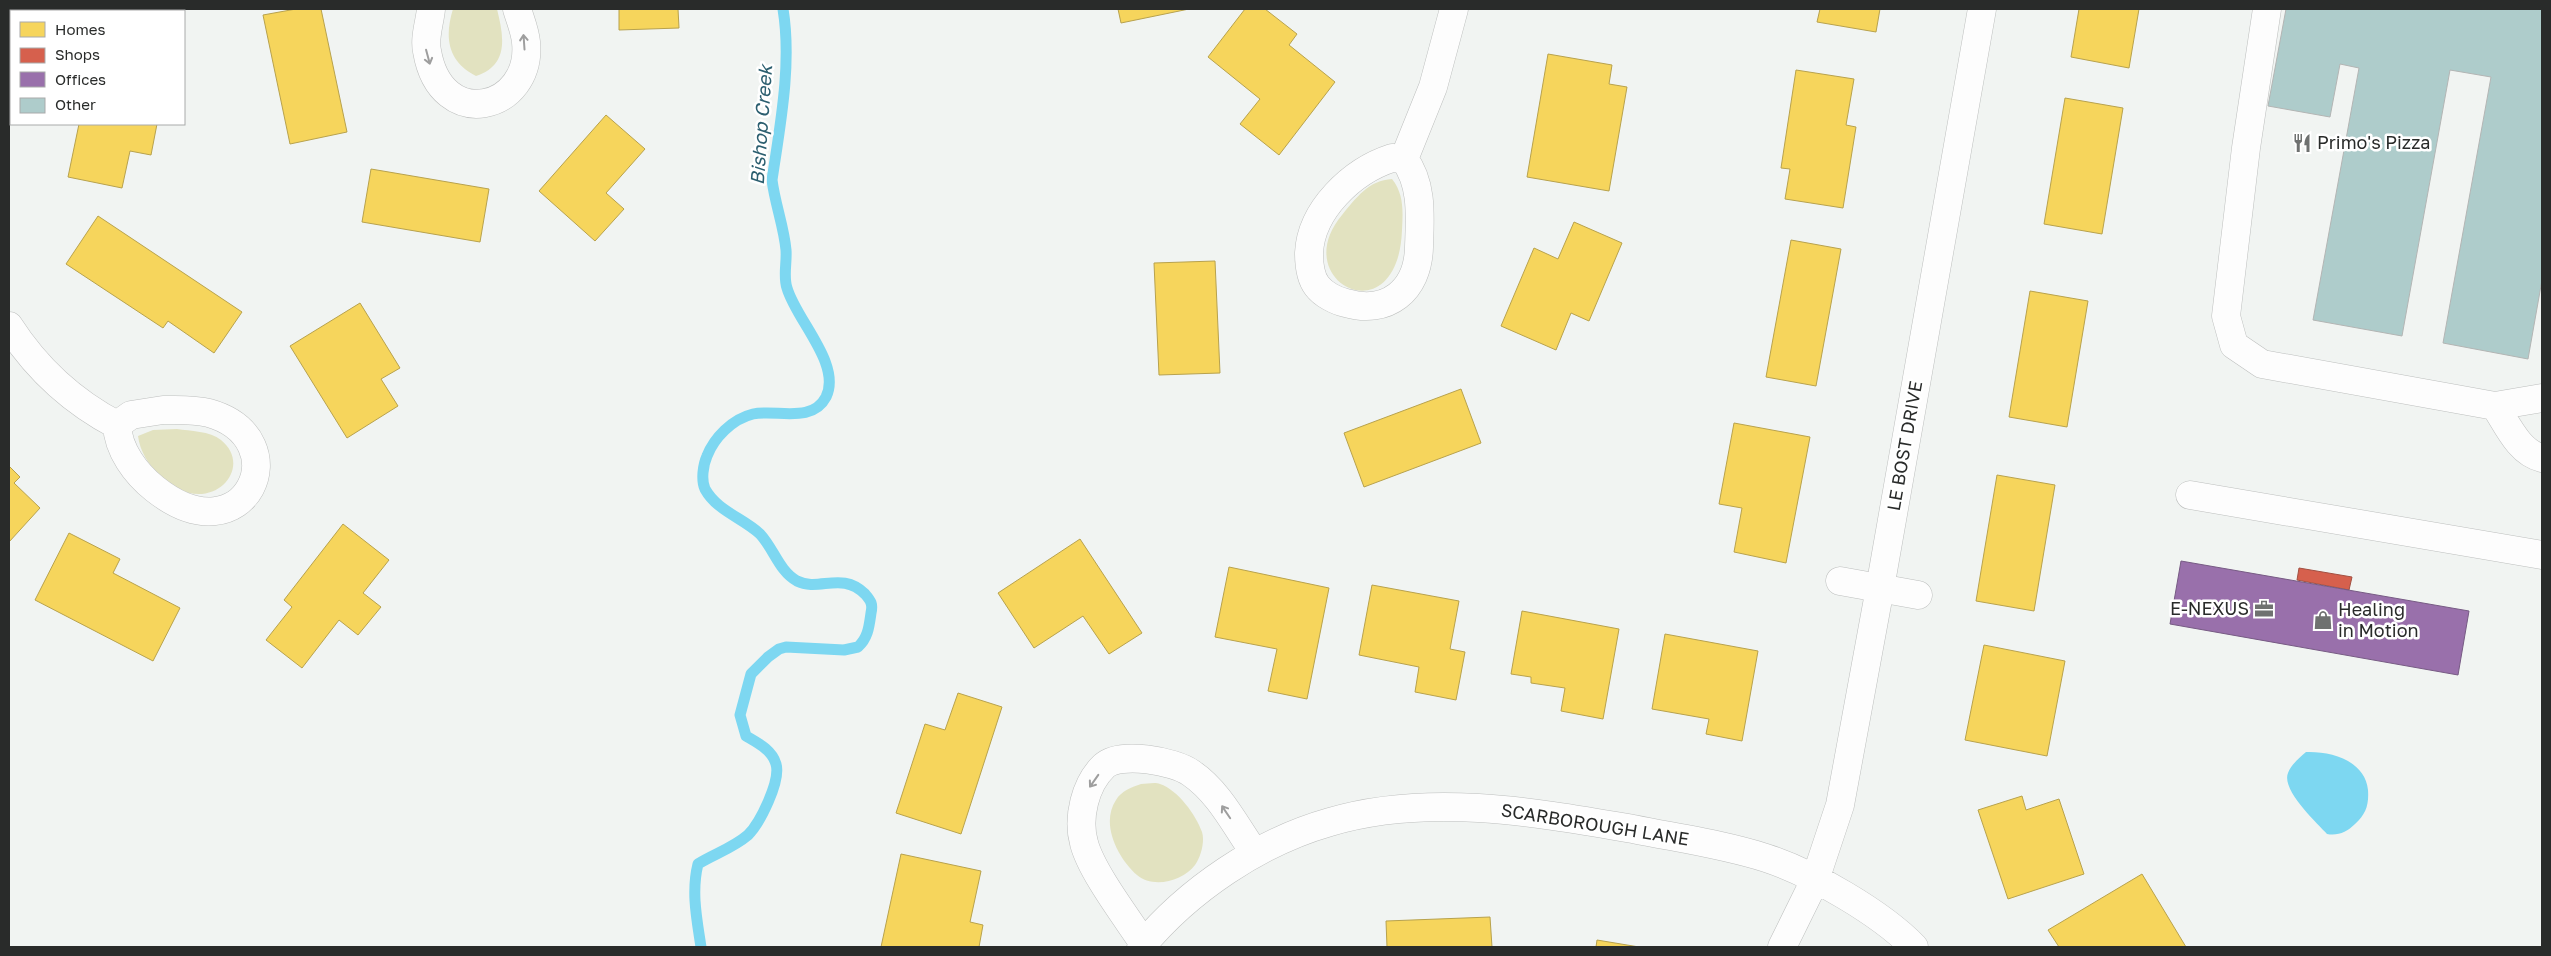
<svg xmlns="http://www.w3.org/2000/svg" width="2551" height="956" viewBox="0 0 2551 956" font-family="'Golos Text',sans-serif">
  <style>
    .green { fill: #e2e2c0 }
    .water { fill: #7dd7f1 }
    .homes { fill: #f6d55c; stroke: #b8a24d }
    .shops { fill: #d6604d; stroke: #a25042 }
    .offices { fill: #9970ab; stroke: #775b84 }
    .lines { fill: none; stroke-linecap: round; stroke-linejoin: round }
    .stream { stroke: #7dd7f1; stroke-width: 11 }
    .building { fill: #aecccb; stroke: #b3b5b4 }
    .minor-casing { stroke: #bdbfbe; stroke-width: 29 }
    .minor { stroke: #fdfdfd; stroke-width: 28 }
    .oneway { stroke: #9e9e9e }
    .labels { text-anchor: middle; stroke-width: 5; stroke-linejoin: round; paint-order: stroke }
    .poi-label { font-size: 18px; fill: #292b2a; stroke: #fff; text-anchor: start }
    .street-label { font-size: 18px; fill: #292b2a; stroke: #fff }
    .water-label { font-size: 19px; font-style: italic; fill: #2b5e6f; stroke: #fff }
  </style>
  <rect width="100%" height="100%" fill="#f1f4f2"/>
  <path class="green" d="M453,9H497C504,37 509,65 476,76C448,62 444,38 453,9Z
    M1392,179C1404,194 1403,211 1402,230C1398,338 1286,282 1342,215C1356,198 1369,180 1392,179Z
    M177,429C190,431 210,431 221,440C257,469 207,522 160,476C149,465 140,452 138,436L153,430Z
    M1141,784C1147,784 1155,782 1160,784C1178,790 1196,815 1202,832C1205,841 1201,857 1195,865C1183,881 1153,889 1137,875C1118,858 1100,824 1116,800C1121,791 1132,787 1141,784Z"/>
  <path class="water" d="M2306,752C2332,751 2365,761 2368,790C2369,805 2366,814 2355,824C2347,832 2338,836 2327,834C2317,823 2281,790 2288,773C2291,765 2299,758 2306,752Z"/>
  <path class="homes" d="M157,9V11L98,10V9Z
    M296,9H321L347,132L290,144L263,15Z
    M619,9H678L679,28L619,30Z
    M1118,9H1189L1121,23Z
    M1245,9H1265L1297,34L1289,45L1335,82L1279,155L1240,124L1260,99L1208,57Z
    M1820,9H1880L1876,32L1817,22Z
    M2079,9H2139L2129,68L2071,57Z
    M1548,54L1612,65L1609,84L1627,87L1609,191L1527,177Z
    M1796,70L1854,79L1846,125L1856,127L1843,208L1785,199L1790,169L1781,168Z
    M2065,98L2123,108L2102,234L2044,224Z
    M606,115L645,149L606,193L624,209L595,241L539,191Z
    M79,124H157L151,155L130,151L122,188L68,177Z
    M371,169L489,189L480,242L362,222Z
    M98,216L242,312L214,353L168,321L163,328L66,264Z
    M1574,222L1622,243L1589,321L1571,313L1556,350L1501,326L1534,248L1558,259Z
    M1791,240L1841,249L1816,386L1766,377Z
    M1215,261L1220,373L1159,375L1154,263Z
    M2030,291L2088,301L2067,427L2009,417Z
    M360,303L400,368L381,379L398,406L347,438L290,346Z
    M1461,389L1481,443L1364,487L1344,433Z
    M1734,423L1810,437L1786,563L1734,552L1742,508L1719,504Z
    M9,466L20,477L14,483L40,508L9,542Z
    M1997,475L2055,485L2034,611L1976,601Z
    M343,524L389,560L363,593L381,607L358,635L339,620L302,668L266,640L292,607L284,600Z
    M69,533L120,559L113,573L180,608L153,661L35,600Z
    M1080,539L1142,633L1109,654L1083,616L1034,648L998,593Z
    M1229,567L1329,588L1307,699L1268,691L1277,649L1215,637Z
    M1372,585L1459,601L1450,649L1465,652L1456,700L1415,692L1419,667L1359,655Z
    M1522,611L1619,629L1603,719L1561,711L1565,688L1531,683V677L1511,674Z
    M1665,634L1758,651L1742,741L1706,734L1709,719L1652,709Z
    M1984,645L2065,661L2047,756L1965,740Z
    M958,693L1002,707L961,834L896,813L925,724L945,730Z
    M2022,796L2026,810L2059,799L2084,874L2008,899L1978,810Z
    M901,854L981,871L970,922L983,925L979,947H881Z
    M2142,874L2186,947H2059L2048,930Z
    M1490,917L1492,947H1387L1386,921Z
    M1597,940L1639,947H1596Z"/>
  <path class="shops" d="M2299,568L2352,577L2349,590L2297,580Z"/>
  <path class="offices" d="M2181,561L2469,611L2458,675L2170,624Z"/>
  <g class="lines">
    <path class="stream" d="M701,947C697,920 691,892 698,864C714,854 733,848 748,835C760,823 781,781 776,764C772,750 758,743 746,736L740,715L751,674L768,657L779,649L786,647L844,650L858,647C868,638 869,627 871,613C873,604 871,601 865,594C842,571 819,592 797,581C779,571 774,549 760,534C743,518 717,511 705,489C701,480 703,465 707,456C714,438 732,419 753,414C776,409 812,424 826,397C842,364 796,320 787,288C783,276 787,263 786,250C784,227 775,204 772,180C780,126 792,64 783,9"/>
  </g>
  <path class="building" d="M2286,9H2542V280L2528,359L2443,343L2491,77L2450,70L2402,336L2313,320L2359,68L2340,64L2330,117L2268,106Z"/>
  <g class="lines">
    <g class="minor-casing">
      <path id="minor" d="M431,9C430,21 424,38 427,51C441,134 533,110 526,42C525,31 520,19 517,9
        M2267,9L2246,148L2226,316L2234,345L2262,364L2495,406C2507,424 2519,453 2542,458
        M1392,158L1404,159C1423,184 1420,217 1419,247C1418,291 1387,315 1346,303C1336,301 1323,294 1317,286C1310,277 1309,263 1309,253C1311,210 1352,171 1392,158Z
        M1404,159L1433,87L1454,9
        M9,326C36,368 73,402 117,425
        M2495,406L2542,398
        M163,410C178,410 194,409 209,413C300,439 246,561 155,489C136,474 118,450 117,425L131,415Z
        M2190,495L2542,555
        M1840,581L1918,595
        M1144,944C1127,918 1091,871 1084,843C1077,818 1085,784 1104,766C1120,751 1174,761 1191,773C1219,792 1235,825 1254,852
        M1141,947C1188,890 1259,842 1330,822C1428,793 1534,812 1633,829C1677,838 1722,844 1766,858C1812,873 1881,913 1914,947
        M1782,947L1815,880L1840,805L1880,588L1982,9"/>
    </g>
    <use href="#minor" class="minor"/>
  </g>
  <defs><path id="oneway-shaft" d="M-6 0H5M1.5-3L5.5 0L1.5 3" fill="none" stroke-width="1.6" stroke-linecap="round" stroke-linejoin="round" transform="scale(1.25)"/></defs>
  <g class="oneway">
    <use href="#oneway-shaft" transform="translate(524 42) rotate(-94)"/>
    <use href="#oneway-shaft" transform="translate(428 57) rotate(75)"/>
    <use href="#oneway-shaft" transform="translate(1094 781) rotate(125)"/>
    <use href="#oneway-shaft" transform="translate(1226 812) rotate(-124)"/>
  </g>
  <defs>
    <g id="restaurant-bare" transform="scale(1.5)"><path d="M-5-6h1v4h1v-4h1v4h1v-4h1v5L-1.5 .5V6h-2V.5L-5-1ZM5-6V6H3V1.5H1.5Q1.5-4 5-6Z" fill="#6f7170" stroke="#fff" stroke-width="2.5" paint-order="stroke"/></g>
    <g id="office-bare" transform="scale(1.5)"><path d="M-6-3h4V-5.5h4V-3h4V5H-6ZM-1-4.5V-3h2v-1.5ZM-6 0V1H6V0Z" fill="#6f7170" stroke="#fff" stroke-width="2.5" paint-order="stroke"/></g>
    <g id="shop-bare" transform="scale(1.5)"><path d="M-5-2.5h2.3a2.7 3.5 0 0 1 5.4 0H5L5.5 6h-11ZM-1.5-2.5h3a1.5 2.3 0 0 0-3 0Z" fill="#6f7170" stroke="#fff" stroke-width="2.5" paint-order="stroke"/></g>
  </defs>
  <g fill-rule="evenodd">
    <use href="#restaurant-bare" x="2302" y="143"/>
    <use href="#office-bare" x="2264" y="609"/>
    <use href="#shop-bare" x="2323" y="620"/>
  </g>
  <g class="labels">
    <g class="poi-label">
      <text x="2317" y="149">Primo's Pizza</text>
      <text x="2249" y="615" text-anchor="end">E-NEXUS</text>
      <text x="2338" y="616">Healing<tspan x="2338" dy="21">in Motion</tspan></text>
    </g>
    <g class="street-label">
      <text transform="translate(1905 446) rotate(-80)" y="6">LE BOST DRIVE</text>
      <text transform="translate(1595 825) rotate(9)" y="6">SCARBOROUGH LANE</text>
    </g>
    <g class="water-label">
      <text transform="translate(761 125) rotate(-86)" y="7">Bishop Creek</text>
    </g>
  </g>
  <rect width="2551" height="956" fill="none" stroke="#292b2a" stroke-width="20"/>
  <rect x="10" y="10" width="175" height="115" fill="#ffffff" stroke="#a9aaaa"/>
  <rect x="20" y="22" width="25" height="15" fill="#f6d55c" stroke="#a9aaaa"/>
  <text x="55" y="35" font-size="15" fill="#292b2a">Homes</text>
  <rect x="20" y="48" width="25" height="15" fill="#d6604d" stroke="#a9aaaa"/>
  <text x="55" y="60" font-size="15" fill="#292b2a">Shops</text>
  <rect x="20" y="72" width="25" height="15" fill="#9970ab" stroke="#a9aaaa"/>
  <text x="55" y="85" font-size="15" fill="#292b2a">Offices</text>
  <rect x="20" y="98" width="25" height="15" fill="#aecccb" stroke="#a9aaaa"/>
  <text x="55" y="110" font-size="15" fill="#292b2a">Other</text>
</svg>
